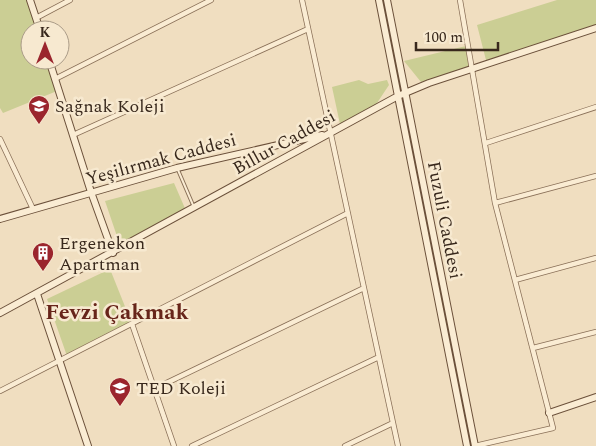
<svg xmlns="http://www.w3.org/2000/svg" width="596" height="446" viewBox="0 0 596 446" font-family="Spectral,serif">
  <style>
    .green { fill: #cbce94 }
    .lines { fill: none; stroke-linecap: round; stroke-linejoin: round }
    .lane-casing { stroke: #896f57; stroke-width: 4 }
    .street-casing { stroke: #896f57; stroke-width: 6 }
    .secondary-casing { stroke: #6b503a; stroke-width: 8 }
    .lane { stroke: #faecd3; stroke-width: 2 }
    .street { stroke: #faecd3; stroke-width: 4.5 }
    .secondary { stroke: #faecd3; stroke-width: 6 }
    .labels { text-anchor: middle; stroke-width: 5; stroke-linejoin: round; paint-order: stroke }
    .poi-label { font-size: 18px; fill: #38281c; stroke: #f7e9d0; text-anchor: start }
    .street-label { font-size: 18px; fill: #38281c; stroke: #f7e9d0 }
    .district-label { font-size: 22px; font-weight: bold; fill: #67251a; stroke: #f7e9d0 }
  </style>
  <rect width="100%" height="100%" fill="#f0dec0"/>
  <path class="green" d="M0,0H28L37,30H30V60H47L57,91L3,113L0,108Z
    M557,0H596V29L487,64L477,25Z
    M466,46L471,68L432,80L421,82L404,61Z
    M359,80L368,84L387,80L389,85L373,109L340,124L332,87Z
    M174,183L187,213L121,248L105,201Z
    M110,269L132,324L67,356L47,299Z"/>
  <g class="lines">
    <g class="lane-casing">
      <path id="lane" d="M178,170L193,205"/>
    </g>
    <g class="street-casing">
      <path id="street" d="M302,0L398,446
        M460,0L495,203L553,428L475,446
        M36,18L70,0
        M55,79L211,0
        M73,135L308,29
        M0,139L33,209
        M486,143L596,107
        M495,203L596,176
        M515,280L596,258
        M132,324L174,446
        M533,348L596,332
        M154,389L364,288
        M0,391L348,213
        M192,446L379,357
        M345,446L393,423"/>
    </g>
    <g class="secondary-casing">
      <path id="secondary" d="M30,0L40,30
        M379,0L467,446
        M387,0L475,446
        M49,60L91,192L113,253
        M0,219L177,168L322,135
        M37,294L88,446
        M0,313L398,96L429,83L596,28
        M549,413L596,397"/>
    </g>
    <use href="#lane" class="lane"/>
    <use href="#street" class="street"/>
    <use href="#secondary" class="secondary"/>
  </g>
  <defs>
    <g id="school-pin" transform="scale(1.125)"><path d="M0 17L-7.5 6A9.5 9.5 0 1 1 7.5 6Z" fill="#9b252d" stroke="#f7e9d0"/><path d="M0-5L7-2L0 1L-7-2ZM-4 1L0 2.5L4 1V4Q0 6-4 4Z" fill="#fff"/></g>
    <g id="building-pin" transform="scale(1.125)"><path d="M0 17L-7.5 6A9.5 9.5 0 1 1 7.5 6Z" fill="#9b252d" stroke="#f7e9d0"/><path d="M-4-6H4V6H1V3H-1V6H-4ZM-2.5-4.3h1.7v1.8h-1.7ZM.8-4.3h1.7v1.8H.8ZM-2.5-1h1.7V.8h-1.7ZM.8-1h1.7V.8H.8Z" fill="#fff"/></g>
  </defs>
  <g fill-rule="evenodd">
    <use href="#school-pin" x="39" y="106"/>
    <use href="#building-pin" x="43" y="253"/>
    <use href="#school-pin" x="120" y="388"/>
  </g>
  <g class="labels">
    <g class="poi-label">
      <text x="55" y="112">Sağnak Koleji</text>
      <text x="59" y="249">Ergenekon<tspan x="59" dy="21">Apartman</tspan></text>
      <text x="136" y="394">TED Koleji</text>
    </g>
    <g class="street-label">
      <text transform="translate(284 142) rotate(-29)" y="6">Billur Caddesi</text>
      <text transform="translate(161 159) rotate(-15)" y="6">Yeşilırmak Caddesi</text>
      <text transform="translate(445 220) rotate(79)" y="6">Fuzuli Caddesi</text>
    </g>
    <g class="district-label">
      <text x="117" y="319">Fevzi Çakmak</text>
    </g>
  </g>
  <g transform="translate(45 45)"><circle r="24" fill="#f7e9d0" stroke="#ab9c88"/>
  <path d="M0-4L9 19L0 12L-9 19Z" fill="#9b252d"/>
  <text y="-8" font-size="14" font-weight="bold" text-anchor="middle" fill="#38281c">K</text>
  </g>
  <path d="M416 42v8h82v-8" fill="none" stroke="#38281c" stroke-width="2.5"/>
  <text x="424" y="42" font-size="15" fill="#38281c" stroke="#f7e9d0" stroke-width="4" paint-order="stroke">100 m</text>
</svg>
